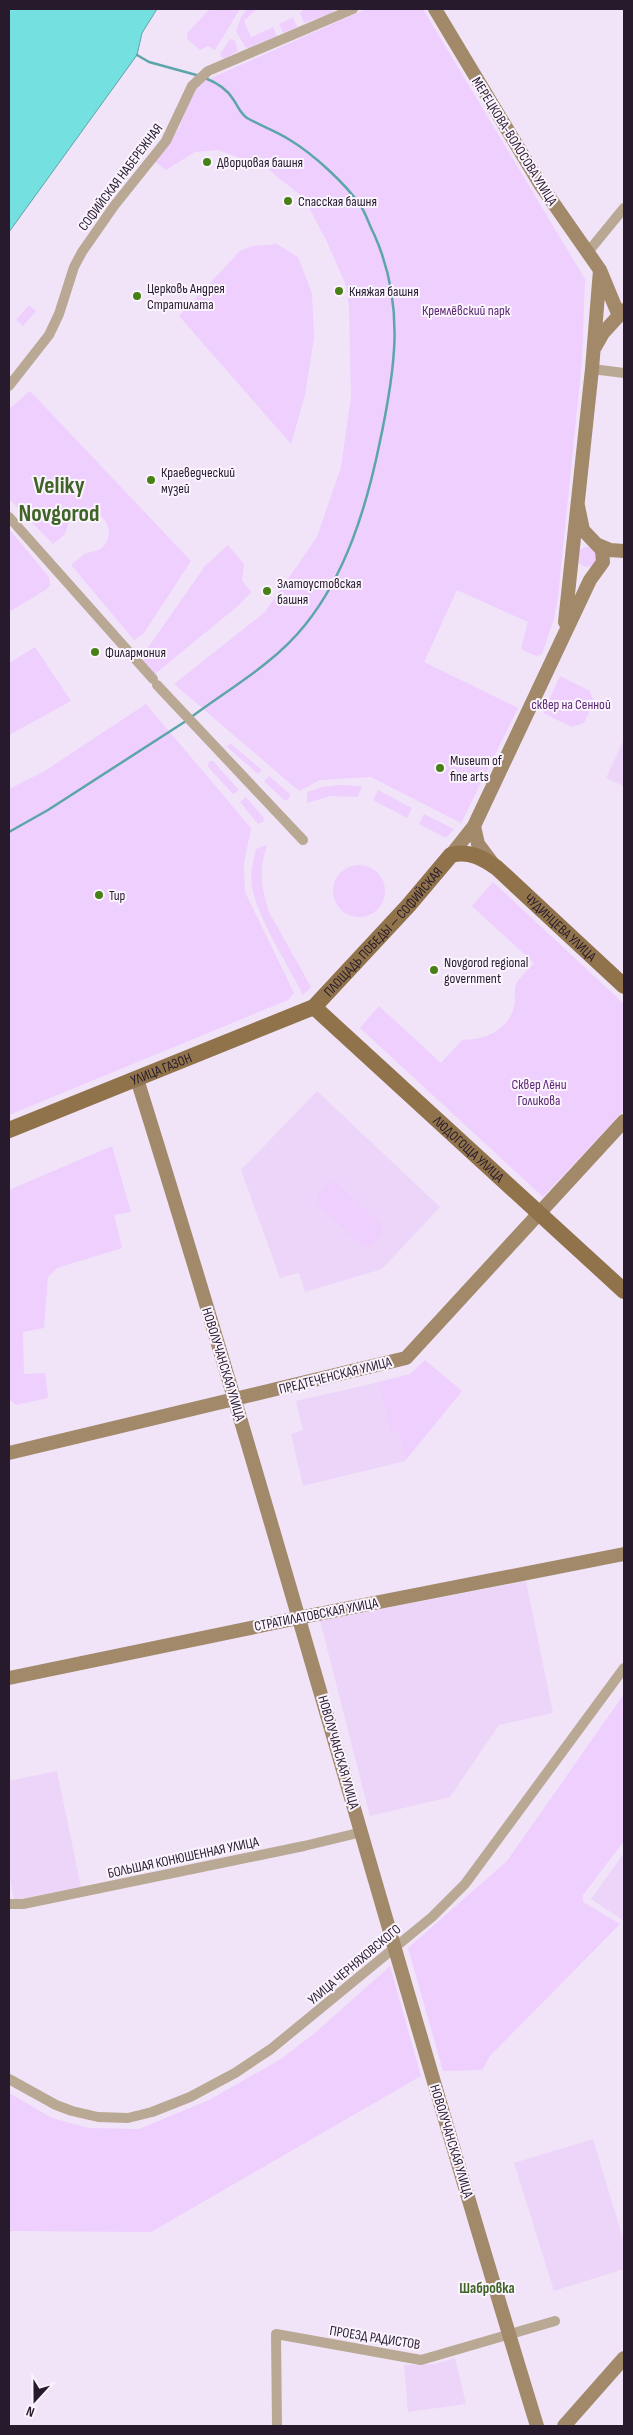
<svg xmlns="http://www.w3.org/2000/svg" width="633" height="2435" viewBox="0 0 633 2435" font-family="'Sofia Sans Condensed',sans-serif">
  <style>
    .built { fill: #ecd5f8 }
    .green { fill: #eecffe }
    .water { fill: #74e0df; stroke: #5da5a9 }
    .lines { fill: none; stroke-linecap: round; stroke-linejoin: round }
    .stream { stroke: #5da5a9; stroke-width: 2.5 }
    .street { stroke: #b9a994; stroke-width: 10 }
    .secondary { stroke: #a1896a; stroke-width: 14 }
    .primary { stroke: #90734b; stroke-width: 16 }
    .poi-dot { fill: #488018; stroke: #fbf4fe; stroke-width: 2 }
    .labels { text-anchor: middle; stroke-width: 4; stroke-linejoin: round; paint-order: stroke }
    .street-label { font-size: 14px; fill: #261a2c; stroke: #fbf4fe }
    .poi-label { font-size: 14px; fill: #261a2c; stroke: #fbf4fe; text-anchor: start }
    .park-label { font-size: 14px; fill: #5d2873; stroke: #fbf4fe }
    .neighbourhood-label { font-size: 15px; font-weight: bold; fill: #3f6426; stroke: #fbf4fe }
    .town-label { font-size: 24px; font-weight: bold; fill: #3f6426; stroke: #fbf4fe }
  </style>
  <rect width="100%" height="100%" fill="#f1e4f8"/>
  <path class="built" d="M624,739V786L606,778Z
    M317,1091L440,1207L382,1269L305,1292L299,1273L280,1278L241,1170Z
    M379,1382L391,1432L399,1431L405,1461L303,1486L291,1434L303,1430L296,1401Z
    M526,1581L553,1713L499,1725L450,1797L370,1816L320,1621Z
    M57,1771L81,1887L14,1900L9,1873V1781Z
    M624,1853V1921L591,1899Z
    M593,2139L624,2242V2269L554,2291L514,2163Z
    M455,2358L466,2404L408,2412L404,2365L435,2364Z"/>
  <path class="green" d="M210,9H240L215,50L208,46L200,50L188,40L187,33Z
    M247,9H257L244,21L251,37L273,27L277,36L249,48L245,47L236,31L241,17Z
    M304,9H335L332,13L304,23L300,13Z
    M366,9H423L585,279L582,360L558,597L554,619L542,654L536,656L521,649L528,622L457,590L424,662L518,708L461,823L371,777L320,780L299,791L174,684L265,612L317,537L341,467L351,397L349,307L346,285L327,242L304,198L265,167L218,150L195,152L166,170L155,162L179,128L195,88L200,83Z
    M293,17L297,27L283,33L279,24Z
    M230,39L235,41L238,51L226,58H222L220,54Z
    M277,244L298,257L312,293L314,338L305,395L291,444L179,316L241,250L253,246Z
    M29,305L36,311L23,326L16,320Z
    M30,391L191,561L144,633L134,640L71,565C75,562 79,558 83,555C91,550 100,553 106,543C117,524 94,502 75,514C67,519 69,526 65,533C63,537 56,541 53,544L9,499V409Z
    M9,529L49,577L50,585L47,589L9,612Z
    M228,545L244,564L242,580L251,592L239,605L155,674L143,661L147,649L205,566Z
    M577 557a10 10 0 1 1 20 0a10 10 0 1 1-20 0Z
    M35,647L71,701L9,735V663Z
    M560,676L590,691L594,702L584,723L572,727L543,713Z
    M146,704L251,828L244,864L245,892L294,993L288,1000L9,1115V789L43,772Z
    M230,743L262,770L258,774L227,747Z
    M209,761H213L239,790L233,794L208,767Z
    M269,776L290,794L288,800H284L264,781Z
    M340,785L362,786L358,797L331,796L307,803V792L322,787Z
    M378,790L412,808L407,818L373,800Z
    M246,797L264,818L263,822L258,824L240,802Z
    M424,814L454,829L446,838L419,824Z
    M267,845C259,869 261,889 269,912L311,987L303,995C289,966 257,917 252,887C250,874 253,861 256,849Z
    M333 891a26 26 0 1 1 52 0a26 26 0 1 1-52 0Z
    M493,882L624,1004V1110L543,1197L360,1028L379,1006L441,1063L462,1040C484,1040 508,1031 514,1007C516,1000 514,994 515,987C516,980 529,969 534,963L472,906Z
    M112,1146L131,1212L114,1215L122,1248L57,1268L48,1277L44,1328L23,1332L24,1374L45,1373L48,1398L16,1405L9,1399V1190Z
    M328,1182L337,1183L382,1225V1234L372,1245L363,1246L317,1204V1195Z
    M425,1360L462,1391L405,1461L399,1431L391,1433L379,1382L410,1374Z
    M624,1694V1841L583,1895V1902L620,1924L490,2056L482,2070L443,2071L408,1948L507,1861Z
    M390,1966L421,2076L151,2232L9,2231V2093L52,2118L89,2128L139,2129L209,2100L281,2059L316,2032Z"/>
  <path class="water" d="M9,9H157L142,33L137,55L9,232Z"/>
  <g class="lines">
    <path class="stream" d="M137,55L149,62L200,76
      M190,718C230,688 274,664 305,625C346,574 366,508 379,446C395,372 406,305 374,234C369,225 366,213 360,205C345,183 313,154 290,140C276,131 261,126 247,118C240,113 238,106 233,99C227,89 215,82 205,78
      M9,832L48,810L186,721"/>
    <path class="street" d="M588,252L624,208
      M592,369L624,373
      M9,386L49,335L59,314L74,267L82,252L114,206L166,141L192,86L208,71L353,9
      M9,517L153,679
      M157,685L303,840
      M9,1904H23L304,1846L362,1832
      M9,2079L56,2105L72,2111L98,2117L128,2118L152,2112L190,2097L235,2073L271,2049L432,1917L465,1884L624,1668
      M277,2426L276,2334L421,2360L555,2321"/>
    <path class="secondary" d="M435,9L540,184L600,270L619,316
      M595,347L603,333L624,310
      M598,545L610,550L624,551
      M565,622L592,369L600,270
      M474,826L478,844L493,864
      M451,855L474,826L590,580L603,562L602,550L583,530L578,506
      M137,1079C277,1526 399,1978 537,2426
      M9,1453L406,1358L624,1121
      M9,1678L308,1616L624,1554
      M564,2426L624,2358"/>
    <g class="primary">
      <path id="s1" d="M314,1007L624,1291"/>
      <path id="s2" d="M9,1130L314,1007L408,906L451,855C469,850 483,858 497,868L624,986"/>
    </g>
  </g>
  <g class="poi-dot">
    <circle cx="207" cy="162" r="5"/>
    <circle cx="288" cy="201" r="5"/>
    <circle cx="339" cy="291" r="5"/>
    <circle cx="137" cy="296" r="5"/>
    <circle cx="151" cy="480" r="5"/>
    <circle cx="267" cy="591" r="5"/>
    <circle cx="95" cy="652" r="5"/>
    <circle cx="440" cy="768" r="5"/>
    <circle cx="99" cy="895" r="5"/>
    <circle cx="434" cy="970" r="5"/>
  </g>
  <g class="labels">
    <g class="street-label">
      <text transform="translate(515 141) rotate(58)" y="5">МЕРЕЦКОВА-ВОЛОСОВА УЛИЦА</text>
      <text transform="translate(120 177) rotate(-53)" y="5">СОФИЙСКАЯ НАБЕРЕЖНАЯ</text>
      <text dy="5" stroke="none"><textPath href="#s2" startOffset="670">ЧУДИНЦЕВА УЛИЦА</textPath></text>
      <text dy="5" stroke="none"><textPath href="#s2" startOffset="431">ПЛОЩАДЬ ПОБЕДЫ — СОФИЙСКАЯ</textPath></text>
      <text dy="5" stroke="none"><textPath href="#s2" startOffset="164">УЛИЦА ГАЗОН</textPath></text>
      <text dy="5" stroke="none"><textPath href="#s1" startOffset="210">ЛЮДОГОЩА УЛИЦА</textPath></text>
      <text transform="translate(224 1364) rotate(73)" y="5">НОВОЛУЧАНСКАЯ УЛИЦА</text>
      <text transform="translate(335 1375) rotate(-14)" y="5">ПРЕДТЕЧЕНСКАЯ УЛИЦА</text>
      <text transform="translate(316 1614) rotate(-11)" y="5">СТРАТИЛАТОВСКАЯ УЛИЦА</text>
      <text transform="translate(339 1752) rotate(74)" y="5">НОВОЛУЧАНСКАЯ УЛИЦА</text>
      <text transform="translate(183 1857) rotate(-12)" y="5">БОЛЬШАЯ КОНЮШЕННАЯ УЛИЦА</text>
      <text transform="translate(354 1964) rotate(-40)" y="5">УЛИЦА ЧЕРНЯХОВСКОГО</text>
      <text transform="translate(452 2141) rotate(73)" y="5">НОВОЛУЧАНСКАЯ УЛИЦА</text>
      <text transform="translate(375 2337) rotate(9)" y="5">ПРОЕЗД РАДИСТОВ</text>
    </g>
    <g class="poi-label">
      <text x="217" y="167">Дворцовая башня</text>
      <text x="298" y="206">Спасская башня</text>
      <text x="147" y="293">Церковь Андрея<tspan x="147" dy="16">Стратилата</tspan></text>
      <text x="349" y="296">Княжая башня</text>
      <text x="161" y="477">Краеведческий<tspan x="161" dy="16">музей</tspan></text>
      <text x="277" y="588">Златоустовская<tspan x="277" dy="16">башня</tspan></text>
      <text x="105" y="657">Филармония</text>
      <text x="450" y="765">Museum of<tspan x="450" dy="16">fine arts</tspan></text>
      <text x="109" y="900">Тир</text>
      <text x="444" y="967">Novgorod regional<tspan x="444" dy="16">government</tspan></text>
    </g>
    <g class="park-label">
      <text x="466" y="315">Кремлёвский парк</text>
      <text x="571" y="709">сквер на Сенной</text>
      <text x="539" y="1089">Сквер Лёни<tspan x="539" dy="16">Голикова</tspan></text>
    </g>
    <g class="neighbourhood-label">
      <text x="487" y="2293">Шабровка</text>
    </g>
    <g class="town-label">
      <text x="59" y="493">Veliky<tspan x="59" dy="28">Novgorod</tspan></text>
    </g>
  </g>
  <rect width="633" height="2435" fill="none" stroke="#261a2c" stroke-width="20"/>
  <g transform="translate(35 2400) rotate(201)" stroke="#fbf4fe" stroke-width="4" paint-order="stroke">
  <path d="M0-4L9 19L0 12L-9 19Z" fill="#261a2c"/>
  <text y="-8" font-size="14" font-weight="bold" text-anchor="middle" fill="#261a2c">N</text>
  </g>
</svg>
